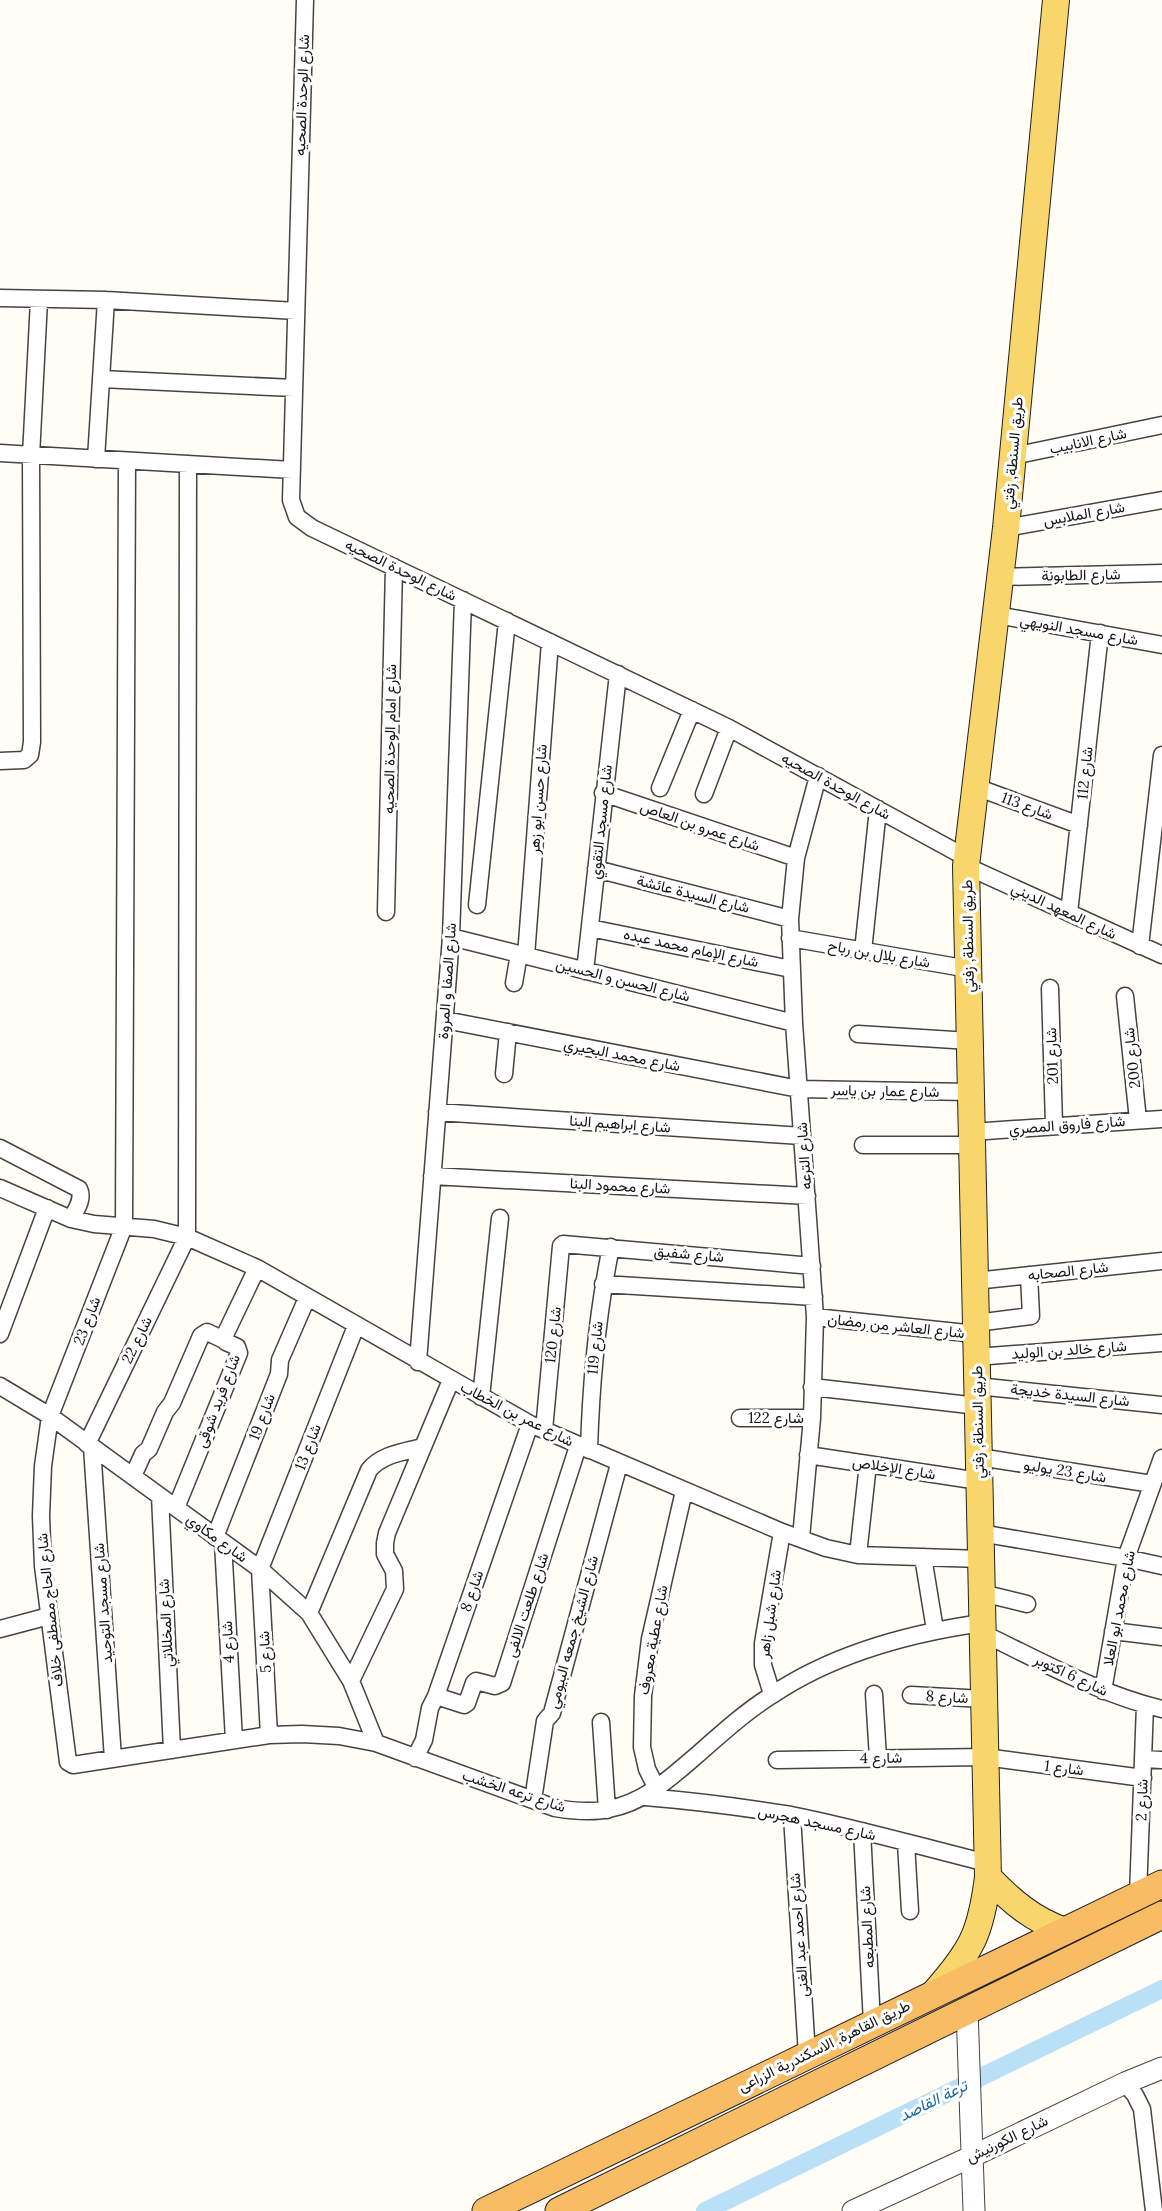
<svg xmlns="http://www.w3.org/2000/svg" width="1162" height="2211" viewBox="0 0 1162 2211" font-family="Lora,Vazirmatn,serif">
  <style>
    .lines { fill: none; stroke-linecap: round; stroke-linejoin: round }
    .canal { stroke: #b9e0f7; stroke-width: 18 }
    .minor-casing { stroke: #444; stroke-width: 19 }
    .tertiary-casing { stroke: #444; stroke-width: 23 }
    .primary-casing { stroke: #222; stroke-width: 28 }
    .trunk-casing { stroke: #222; stroke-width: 29 }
    .minor { stroke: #fff; stroke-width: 16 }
    .tertiary { stroke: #fff; stroke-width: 21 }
    .primary { stroke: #f9d66b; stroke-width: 26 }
    .trunk { stroke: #f7bc64; stroke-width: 27 }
    .labels { text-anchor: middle; stroke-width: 6; stroke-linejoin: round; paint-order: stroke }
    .street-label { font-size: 15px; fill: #111; stroke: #fff }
    .water-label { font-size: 16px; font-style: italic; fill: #1768a6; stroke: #fff }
  </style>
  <rect width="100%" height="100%" fill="#fffdf5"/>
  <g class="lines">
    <path class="canal" d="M705,2211L1162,1989"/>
    <g class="minor-casing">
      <path id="minor" d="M305,0L291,500L297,517L312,528L729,728L967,858
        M0,298L106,300L296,311
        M101,379L294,388
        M0,453L292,470
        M1013,456L1162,425
        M96,459L106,300
        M127,461L124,1226L50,1416L43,1466L41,1516L43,1566L68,1762L73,1765L269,1735L302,1734L339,1736L376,1743L555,1808C573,1811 591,1813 609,1809C645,1802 670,1778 697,1755C721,1734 745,1712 772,1695C833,1654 911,1633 982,1623
        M1006,528L1162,500
        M1001,577L1162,573
        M997,615L1162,645
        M0,761L24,760L30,755L32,742L31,456L39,300
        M976,787L1079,825
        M660,788L692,710
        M603,793L796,858
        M704,794L729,728
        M966,866L1162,955
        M596,869L790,919
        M477,905L507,621
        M386,912L394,567
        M1069,913L1100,633
        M590,928L791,969
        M451,937L794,1023
        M790,938L969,969
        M1140,946L1162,755
        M863,951L878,809
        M526,956L550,642
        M585,971L618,674
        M514,983L519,954
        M1050,988L1054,1125
        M1125,996L1138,1120
        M445,1020L799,1089L971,1092
        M858,1034L970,1041
        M504,1074L508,1032
        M437,1112L802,1136
        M972,1132L1162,1119
        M863,1145H972
        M0,1148L79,1189C84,1199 76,1210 71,1219
        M432,1176L807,1196
        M0,1188L71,1219L94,1224L154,1229L187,1237L257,1268L530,1424L782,1532L826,1548L858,1555L981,1559
        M975,1281L1162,1261
        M603,1284L814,1297
        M815,1317L976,1334
        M976,1323L1031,1316L1029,1275
        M0,1334L47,1208
        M976,1357L1162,1343
        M418,1362L451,937L463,600
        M0,1386L50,1416L260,1569L309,1613L351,1681L376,1743
        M977,1386L1162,1405
        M812,1387L978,1406
        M481,1397L500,1218
        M740,1418H812
        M544,1430L561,1246L563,1244L812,1266
        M87,1444L187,1237L188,464
        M92,1447L113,1759
        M589,1450C591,1381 597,1315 611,1247
        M808,1455L979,1481
        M979,1457L1152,1484
        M133,1476L143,1454L149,1449L165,1412L172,1403L201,1336L207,1332L224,1340
        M160,1496L172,1750
        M176,1508L239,1353L237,1347L226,1342L224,1337L257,1268
        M980,1533L1126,1558L1162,1566
        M215,1537L279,1374L280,1360L307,1298
        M801,1538L812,1418L815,1317L794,1023L790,919L796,858L818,776
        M223,1543L234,1740
        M858,1555L868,1464
        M923,1557L935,1630
        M982,1593L1027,1604
        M309,1613L369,1470C382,1454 404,1452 423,1447
        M0,1629L49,1616
        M1113,1631L1162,1637
        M982,1633C1041,1661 1099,1694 1162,1709
        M351,1681L395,1589L394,1571L385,1554V1543L387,1533L451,1380
        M1103,1691L1126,1558L1162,1458
        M772,1694L763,1665V1643L782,1532
        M874,1694L878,1758
        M911,1695L984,1699
        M436,1696L464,1705L467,1703L474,1683L476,1681L495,1686L502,1683L578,1446
        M601,1722L607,1810
        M269,1735L260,1569L356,1326
        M415,1758L424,1740L430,1708L436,1696L530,1424
        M1143,1759L1162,1760
        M777,1760L985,1757L1143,1778
        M657,1789L647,1769L642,1747L643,1696L650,1639L684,1491
        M645,1797C694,1801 742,1807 791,1815C857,1828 922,1847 987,1863
        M533,1800L545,1721L552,1713L619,1464
        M792,1816L807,2055
        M862,1831L872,2023
        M906,1843L910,1911
        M1138,1895L1145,1705
        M1125,2083L1135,2095L1142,2109L1154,2211"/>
    </g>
    <g class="tertiary-casing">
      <path id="tertiary" d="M967,2009L974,2211
        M853,2211L973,2156L1125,2083L1162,2068"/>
    </g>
    <g class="primary-casing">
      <path id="primary" d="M988,1877C1011,1901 1033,1920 1065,1931
        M935,1992C972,1950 981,1933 988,1877L966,866L1006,528L1056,0"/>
    </g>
    <g class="trunk-casing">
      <path id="trunk" d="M486,2211L1162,1884
        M559,2211L1162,1915"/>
    </g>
    <use href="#minor" class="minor"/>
    <use href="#tertiary" class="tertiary"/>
    <use href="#primary" class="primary"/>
    <use href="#trunk" class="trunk"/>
  </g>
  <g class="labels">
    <g class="street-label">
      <text transform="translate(302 95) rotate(-88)" y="5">شارع الوحدة الصحيه</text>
      <text transform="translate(1088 441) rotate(-12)" y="5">شارع الانابيب</text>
      <text transform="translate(1013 453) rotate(-85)" y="5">طريق السنطة, زفتي</text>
      <text transform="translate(1084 514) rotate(-10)" y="5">شارع الملابس</text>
      <text transform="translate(401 570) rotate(26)" y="5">شارع الوحدة الصحيه</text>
      <text transform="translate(1081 575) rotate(-1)" y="5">شارع الطابونة</text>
      <text transform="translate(1079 630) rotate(10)" y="5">شارع مسجد النويهي</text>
      <text transform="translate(390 739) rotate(-89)" y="5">شارع امام الوحدة الصحيه</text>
      <text transform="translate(1085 773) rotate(-84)" y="5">شارع 112</text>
      <text transform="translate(836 786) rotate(29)" y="5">شارع الوحدة الصحيه</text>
      <text transform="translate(538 799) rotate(-86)" y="5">شارع حسن ابو زهر</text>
      <text transform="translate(1027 806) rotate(20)" y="5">شارع 113</text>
      <text transform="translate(601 822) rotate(-84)" y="5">شارع مسجد التقوي</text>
      <text transform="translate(700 826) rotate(19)" y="5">شارع عمرو بن العاص</text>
      <text transform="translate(693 894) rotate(14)" y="5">شارع السيدة عائشة</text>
      <text transform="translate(1064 911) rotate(25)" y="5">شارع المعهد الديني</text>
      <text transform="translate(968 936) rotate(-91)" y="5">طريق السنطة, زفتي</text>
      <text transform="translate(691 948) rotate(12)" y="5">شارع الإمام محمد عبده</text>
      <text transform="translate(879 954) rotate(10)" y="5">شارع بلال بن رباح</text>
      <text transform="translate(623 980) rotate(14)" y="5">شارع الحسن و الحسين</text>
      <text transform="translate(447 981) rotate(-86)" y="5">شارع الصفا و المروة</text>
      <text transform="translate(622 1055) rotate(11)" y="5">شارع محمد البحيري</text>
      <text transform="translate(1052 1056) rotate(-92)" y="5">شارع 201</text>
      <text transform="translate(1132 1058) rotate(-96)" y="5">شارع 200</text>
      <text transform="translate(885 1091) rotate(1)" y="5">شارع عمار بن ياسر</text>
      <text transform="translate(620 1124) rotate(4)" y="5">شارع ابراهيم البنا</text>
      <text transform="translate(1067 1125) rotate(-4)" y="5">شارع فاروق المصري</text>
      <text transform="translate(804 1156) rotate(-94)" y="5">شارع الترعه</text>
      <text transform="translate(620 1186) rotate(3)" y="5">شارع محمود البنا</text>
      <text transform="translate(689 1254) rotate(5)" y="5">شارع شفيق</text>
      <text transform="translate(1068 1271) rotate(-6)" y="5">شارع الصحابه</text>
      <text transform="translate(87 1321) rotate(-69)" y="5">شارع 23</text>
      <text transform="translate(896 1326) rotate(6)" y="5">شارع العاشر من رمضان</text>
      <text transform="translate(553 1335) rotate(-84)" y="5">شارع 120</text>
      <text transform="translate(137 1340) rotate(-64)" y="5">شارع 22</text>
      <text transform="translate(595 1348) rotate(-84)" y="5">شارع 119</text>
      <text transform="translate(1069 1350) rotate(-4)" y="5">شارع خالد بن الوليد</text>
      <text transform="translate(1070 1395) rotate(6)" y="5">شارع السيدة خديجة</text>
      <text transform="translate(218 1401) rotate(-69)" y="5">شارع فريد شوقى</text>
      <text transform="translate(517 1414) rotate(27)" y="5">شارع عمر بن الخطاب</text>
      <text transform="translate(262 1417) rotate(-69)" y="5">شارع 19</text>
      <text x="776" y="1423">شارع 122</text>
      <text transform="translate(978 1422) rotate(-91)" y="5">طريق السنطة, زفتي</text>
      <text transform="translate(308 1447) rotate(-69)" y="5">شارع 13</text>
      <text transform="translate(894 1468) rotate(9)" y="5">شارع الإخلاص</text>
      <text transform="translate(1065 1471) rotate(9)" y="5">شارع 23 يوليو</text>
      <text transform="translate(217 1538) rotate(36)" y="5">شارع مكاوي</text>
      <text transform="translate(472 1591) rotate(-71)" y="5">شارع 8</text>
      <text transform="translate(103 1603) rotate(-94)" y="5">شارع مسجد التوحيد</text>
      <text transform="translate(527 1605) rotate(-72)" y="5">شارع طلعت الالفى</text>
      <text transform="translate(1119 1608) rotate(-79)" y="5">شارع محمد ابو العلا</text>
      <text transform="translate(50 1610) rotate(-96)" y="5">شارع الحاج مصطفى خلاف</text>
      <text transform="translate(770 1614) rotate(-82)" y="5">شارع شبل زاهر</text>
      <text transform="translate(166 1623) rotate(-93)" y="5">شارع المخللاتي</text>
      <text transform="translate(573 1632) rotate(-75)" y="5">شارع الشيخ جمعه البيومي</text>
      <text transform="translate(653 1640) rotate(-80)" y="5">شارع عطية معروف</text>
      <text transform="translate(228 1642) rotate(-93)" y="5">شارع 4</text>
      <text transform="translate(265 1652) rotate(-93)" y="5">شارع 5</text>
      <text transform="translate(1071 1675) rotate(25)" y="5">شارع 6 اكتوبر</text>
      <text transform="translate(947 1697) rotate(3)" y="5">شارع 8</text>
      <text transform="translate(881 1758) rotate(-1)" y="5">شارع 4</text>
      <text transform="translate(1064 1768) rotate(7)" y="5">شارع 1</text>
      <text transform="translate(514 1791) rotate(18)" y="5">شارع ترعه الخشب</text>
      <text transform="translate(1142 1800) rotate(-88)" y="5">شارع 2</text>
      <text transform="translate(817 1823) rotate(12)" y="5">شارع مسجد هجرس</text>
      <text transform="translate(867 1927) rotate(-93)" y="5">شارع المطبعه</text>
      <text transform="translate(799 1935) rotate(-94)" y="5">شارع احمد عبد الغنى</text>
      <text transform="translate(824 2046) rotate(-26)" y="5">طريق القاهرة, الاسكندرية الزراعى</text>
      <text transform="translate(1007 2139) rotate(-26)" y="5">شارع الكورنيش</text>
    </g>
    <g class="water-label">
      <text transform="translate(933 2100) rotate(-26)" y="6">ترعة القاصد</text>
    </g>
  </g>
</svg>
